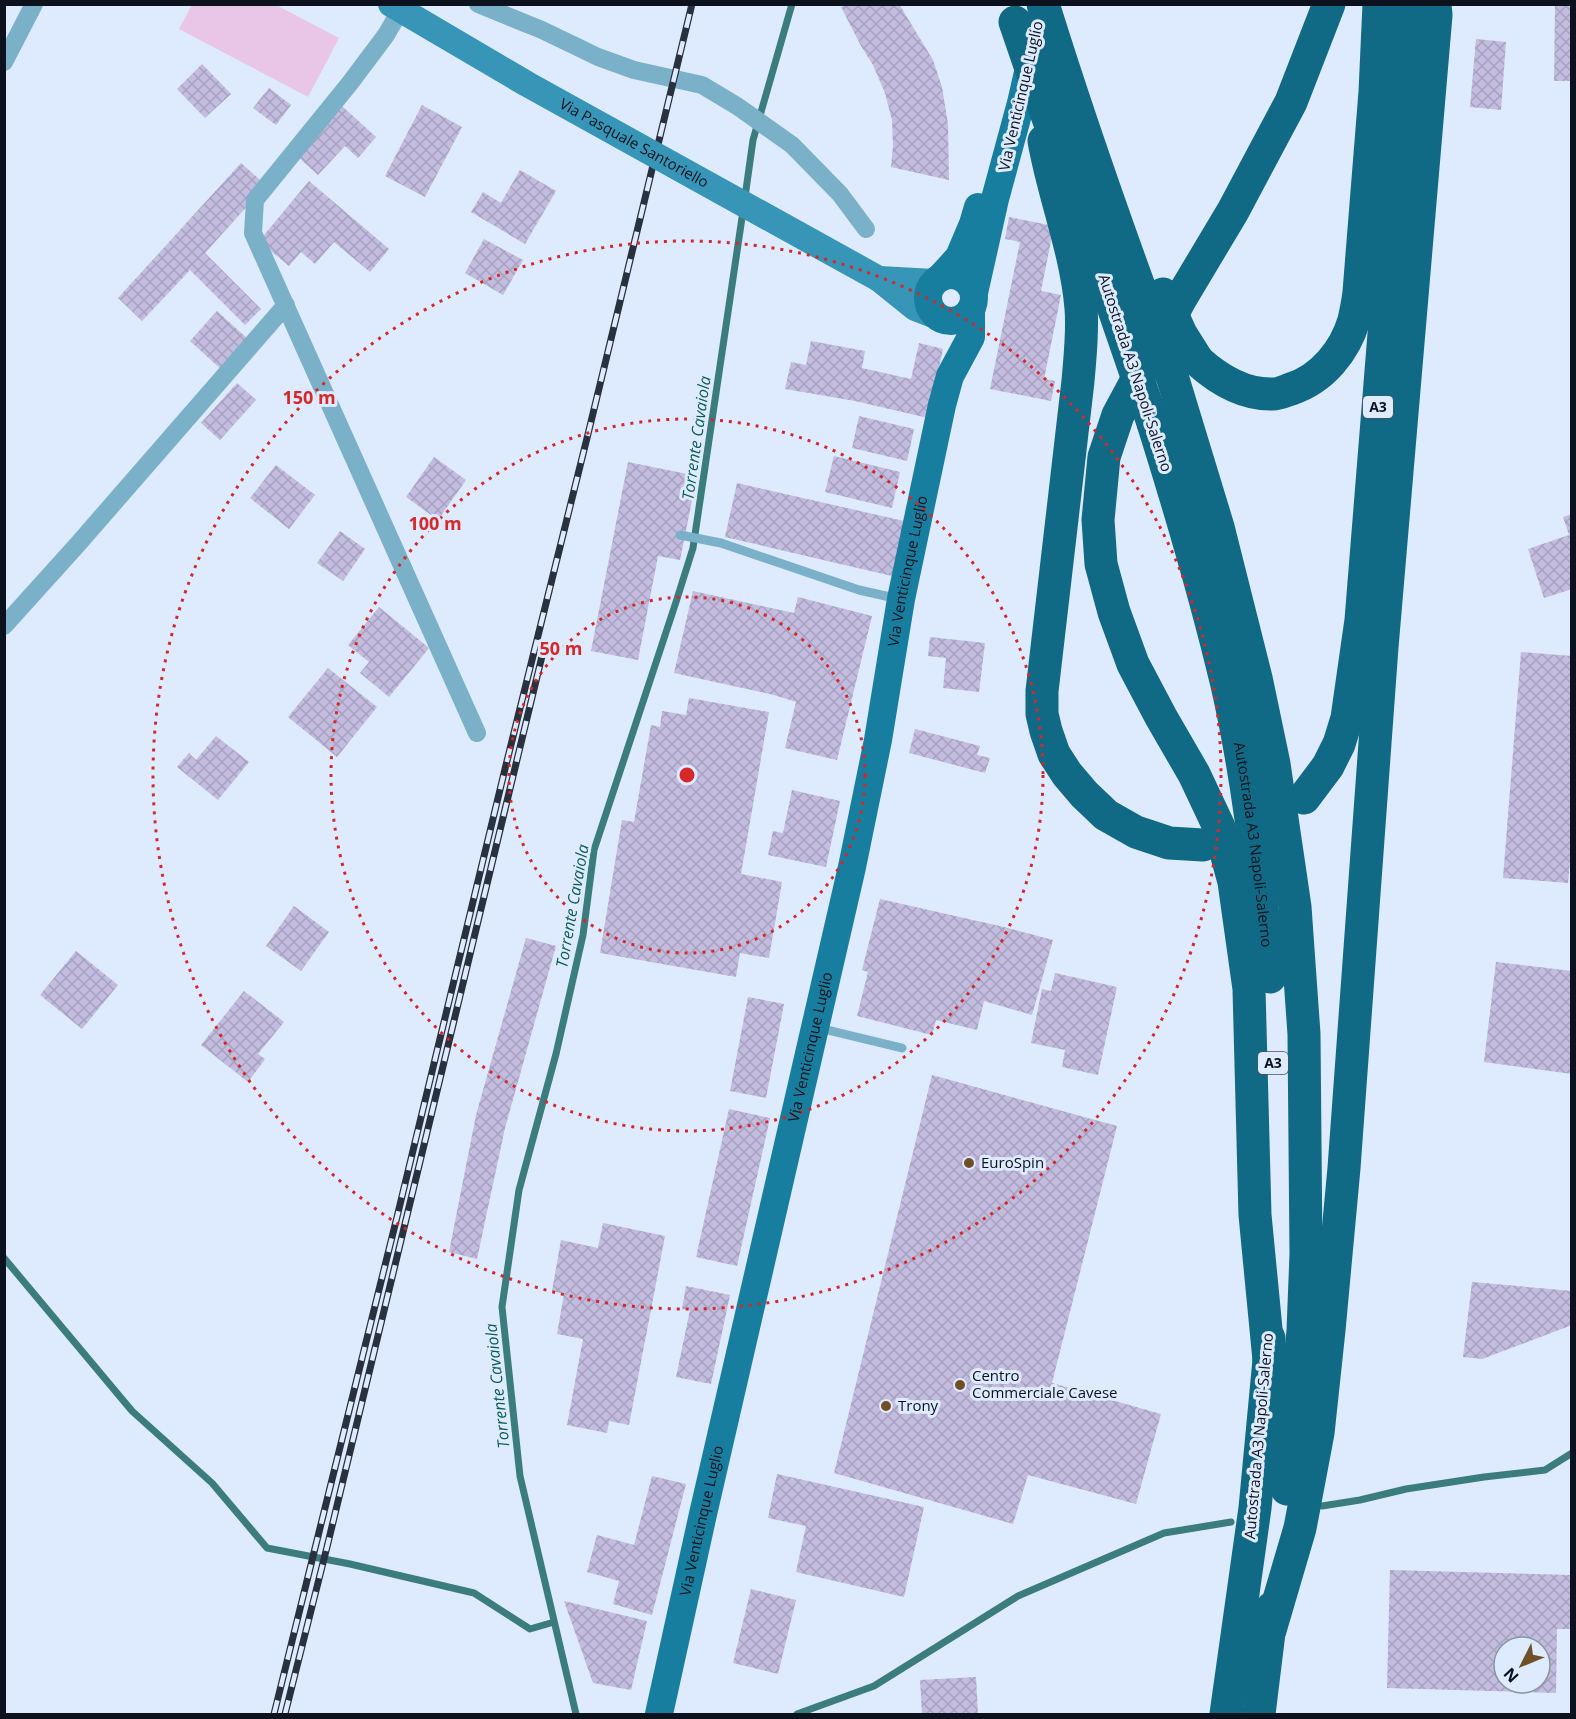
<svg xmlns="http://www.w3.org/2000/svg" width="1576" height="1719" viewBox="0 0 1576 1719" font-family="'Open Sans',sans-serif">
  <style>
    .garden { fill: #e9c5e7 }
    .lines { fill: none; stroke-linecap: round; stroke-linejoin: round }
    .stream { stroke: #3b7c7e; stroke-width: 7 }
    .building { fill: url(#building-cross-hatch); fill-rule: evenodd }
    .lane { stroke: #7bb1c8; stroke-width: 9 }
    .street { stroke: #7bb1c8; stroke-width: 18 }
    .secondary { stroke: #3795b7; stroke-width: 26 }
    .primary { stroke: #177e9f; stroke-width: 28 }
    .highway { stroke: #106985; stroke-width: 33 }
    .rail-casing { stroke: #2a313e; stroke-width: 7 }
    .rail { stroke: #deeafe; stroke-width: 4.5; stroke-dasharray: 14; stroke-linecap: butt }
    .secondary-bridge { stroke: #3795b7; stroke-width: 26 }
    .highway-bridge { stroke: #106985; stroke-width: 33 }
    .ring { fill: none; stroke: #d62828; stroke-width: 3; stroke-dasharray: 3 6 }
    .poi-dot { fill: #704f26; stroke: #deeafe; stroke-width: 2 }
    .labels { text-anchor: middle; stroke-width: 6; stroke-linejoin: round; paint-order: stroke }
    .shield { fill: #deeafe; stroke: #4a5360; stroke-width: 1.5 }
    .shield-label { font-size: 14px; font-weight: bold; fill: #0b121d }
    .street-label { font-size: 15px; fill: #0b121d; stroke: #deeafe }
    .poi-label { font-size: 15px; fill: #0b121d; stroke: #deeafe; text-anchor: start }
    .water-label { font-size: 16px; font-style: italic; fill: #0a5b59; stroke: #deeafe }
    .centre { fill: #d62828; stroke: #deeafe; stroke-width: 3 }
    .ring-label { font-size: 18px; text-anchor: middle; font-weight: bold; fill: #d62828; stroke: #deeafe; stroke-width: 6; stroke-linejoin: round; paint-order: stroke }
  </style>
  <defs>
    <pattern id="building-cross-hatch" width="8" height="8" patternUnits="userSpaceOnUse" patternTransform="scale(1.5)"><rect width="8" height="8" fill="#c3bcdf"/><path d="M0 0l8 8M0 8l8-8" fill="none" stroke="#a6a1bf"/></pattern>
  </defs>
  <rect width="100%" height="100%" fill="#deeafe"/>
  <path class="garden" d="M192,5H276L339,38L308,97L179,29Z"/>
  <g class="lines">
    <path class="stream" d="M745,197L753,140L792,4
      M4,1258L132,1411L212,1483L267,1548L350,1564L474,1593L530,1629L554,1622
      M1322,1506L1360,1500L1406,1489L1484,1477L1545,1470L1572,1453
      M576,1714L520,1476L502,1307L519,1190L556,1054L583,935L594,850L676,602L693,548L743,211
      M797,1714L874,1686L1018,1596L1164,1533L1231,1522"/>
  </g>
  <path class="building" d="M848,4H899L933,60L942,87L948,124L949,180L891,167L893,146L892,120L885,93L873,65L861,46L841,7Z
    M1555,4H1572V81H1554Z
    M1476,39L1506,42L1501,110L1470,107Z
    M202,64L231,94L205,118L177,89Z
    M269,88L291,105L276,125L253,108Z
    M422,105L462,127L425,197L385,176Z
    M342,106L376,137L358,158L345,146L318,175L297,156Z
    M241,163L266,185L205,253L261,309L245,325L190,270L142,321L118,298Z
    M520,170L556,191L525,244L471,212L483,192L501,203Z
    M309,181L389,249L370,272L334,242L315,264L301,252L289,266L259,241Z
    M1009,217L1054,226L1041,291L1061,295L1044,379L1055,381L1051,401L990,389L1020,242L1005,239Z
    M484,239L523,260L503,295L465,273Z
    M217,311L249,340L222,370L190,341Z
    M811,341L865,351L862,368L911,379L919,343L943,349L928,418L855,401L785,389L791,362L806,365Z
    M237,383L256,400L220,440L201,423Z
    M859,416L914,429L907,461L852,448Z
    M834,456L900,472L892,508L825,492Z
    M434,457L466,480L438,520L406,497Z
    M628,462L697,476L680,560L658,556L638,660L591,651Z
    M276,465L315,495L289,529L250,498Z
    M737,483L904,521L892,576L725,537Z
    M1572,514V589L1544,598L1528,549L1569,535L1563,517Z
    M340,531L365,549L343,581L317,563Z
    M693,591L794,613L798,597L872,616L837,760L785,748L796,702L774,695L674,673Z
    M379,607L429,648L389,697L360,673L369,662L348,645Z
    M930,637L985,643L979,692L943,688L946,658L928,656Z
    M1521,652L1572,656V861H1570L1568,883L1503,878Z
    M328,668L377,707L337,757L288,717Z
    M689,698L769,712L741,874L782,882L769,958L740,953L736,977L600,953L622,820L634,822L651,725L660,727L662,711L686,715Z
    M915,729L980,746L977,755L990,758L985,773L909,753Z
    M216,736L249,762L218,800L177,767L189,753L196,760Z
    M792,790L840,801L826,867L768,855L773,831L783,833Z
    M880,899L1004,927L1053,940L1032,1015L984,1001L977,1030L936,1020L932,1035L857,1016L868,972L862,970Z
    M294,906L329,932L301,971L266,946Z
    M526,938L556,946L505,1128L477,1259L449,1252L476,1115Z
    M76,951L118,985L82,1029L40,995Z
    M1496,962L1572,971V1074L1484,1062Z
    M1055,973L1117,987L1098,1075L1062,1067L1065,1050L1031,1043L1042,989L1051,991Z
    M244,991L284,1022L258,1054L265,1059L248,1082L201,1045Z
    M748,997L784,1004L766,1098L730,1091Z
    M932,1075L1117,1126L1052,1383L1161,1414L1136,1504L1028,1475L1013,1524L834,1473Z
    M729,1109L770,1118L737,1266L696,1257Z
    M603,1223L665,1236L629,1425L609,1421L607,1433L567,1425L583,1339L557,1334L564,1294L552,1291L561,1240L598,1248Z
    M1472,1282L1572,1291V1325L1482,1359L1463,1357Z
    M686,1286L730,1295L711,1384L676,1377L690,1310L682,1309Z
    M777,1474L924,1507L904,1597L796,1572L806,1526L768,1518Z
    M652,1476L686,1484L652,1615L613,1604L619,1581L587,1572L597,1535L634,1545Z
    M1390,1570L1572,1575V1629H1557L1556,1693L1387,1688ZM1504,1647H1540V1683H1504Z
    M751,1589L796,1600L778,1674L733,1663Z
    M564,1601L647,1621L631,1690L593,1683Z
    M976,1677L978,1714H922L920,1680Z"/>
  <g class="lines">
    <path class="lane" d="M680,535L721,543L859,590L899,599
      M819,1028L902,1048"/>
    <path class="street" d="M404,4L386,35L350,83L255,200L253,233L477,733
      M478,4L542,30L598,57L634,70L702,85L737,106L792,145L840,194L866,229
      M4,62L34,4
      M4,626L78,544L286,305"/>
    <path class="secondary" d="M879,279L915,308L938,317
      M879,279L934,282"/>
    <g class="primary">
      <circle cx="951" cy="298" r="23"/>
      <path d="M940,278L959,257L973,224L978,207"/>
      <path d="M974,293L995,199L1021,103L1031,59"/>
      <path id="s1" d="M659,1714L703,1514L852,867L878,740L901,599L942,405L950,376L971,337V310"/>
    </g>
    <g class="highway">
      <path d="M1044,141C1054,197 1076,250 1081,308C1083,332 1080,357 1078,381L1042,691V714L1046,731L1054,754L1067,774L1084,794L1106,815L1136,832L1169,843L1203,845"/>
      <path d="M1198,361C1218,379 1244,395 1273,394C1279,394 1285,391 1291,389C1322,379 1345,351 1354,320C1356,311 1358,301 1359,292L1375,92L1379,4"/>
      <path d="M1172,376L1218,527L1256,678L1274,764L1295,907L1304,1034L1306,1254L1303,1331L1287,1489"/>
      <path id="s2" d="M1153,423C1180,509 1206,597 1227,685C1249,781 1259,880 1270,977"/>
      <path d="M1304,798L1328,766L1339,744L1347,718L1361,620L1403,98L1407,13L1409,4"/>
      <path d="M1269,1360L1255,1215L1249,989L1234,882L1219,827L1194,774L1161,717L1133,664L1114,612L1101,564L1098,520L1104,457L1118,415L1181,298L1233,211L1291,102L1329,4"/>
      <path d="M1270,1630L1300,1528L1318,1433L1329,1330L1344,1168L1382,647L1436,15L1435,4"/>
      <path d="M1226,1714L1255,1508L1269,1360V1338"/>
      <path d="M1259,1714L1272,1608"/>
    </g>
    <g class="rail-casing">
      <path id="rail" d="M274,1714L397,1217L505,769L589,430L692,4
        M285,1714L327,1547L543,652"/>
    </g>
    <use href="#rail" class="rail"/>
    <path class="secondary-bridge" id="s3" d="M391,4L527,84L879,279"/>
    <path class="highway-bridge" d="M1043,4C1082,129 1126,253 1172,376
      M1015,22L1153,423
      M1163,294L1181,334L1198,361"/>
  </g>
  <g class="ring">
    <circle cx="687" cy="775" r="178"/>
    <circle cx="687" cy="775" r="356"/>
    <circle cx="687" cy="775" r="534"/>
  </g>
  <g class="poi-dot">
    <circle cx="969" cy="1163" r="6"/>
    <circle cx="960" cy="1385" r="6"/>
    <circle cx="886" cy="1406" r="6"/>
  </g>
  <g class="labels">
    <g class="shield">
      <rect x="1363" y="396" width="30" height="22" rx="4.5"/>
      <rect x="1258" y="1052" width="30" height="22" rx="4.5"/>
    </g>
    <g class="shield-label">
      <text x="1378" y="412">A3</text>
      <text x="1273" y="1068">A3</text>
    </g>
    <g class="street-label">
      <text transform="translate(1021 96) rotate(-77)" y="5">Via Venticinque Luglio</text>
      <text dy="5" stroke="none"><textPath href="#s3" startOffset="280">Via Pasquale Santoriello</textPath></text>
      <text transform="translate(1135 373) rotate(72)" y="5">Autostrada A3 Napoli-Salerno</text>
      <text dy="5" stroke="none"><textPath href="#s1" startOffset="1170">Via Venticinque Luglio</textPath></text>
      <text dy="5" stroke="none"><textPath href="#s2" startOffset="434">Autostrada A3 Napoli-Salerno</textPath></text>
      <text dy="5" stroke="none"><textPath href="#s1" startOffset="684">Via Venticinque Luglio</textPath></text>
      <text transform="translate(1259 1436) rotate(-85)" y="5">Autostrada A3 Napoli-Salerno</text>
      <text dy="5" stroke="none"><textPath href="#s1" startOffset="198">Via Venticinque Luglio</textPath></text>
    </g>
    <g class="poi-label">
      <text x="981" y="1168">EuroSpin</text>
      <text x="972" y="1381">Centro<tspan x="972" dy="17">Commerciale Cavese</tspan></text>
      <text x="898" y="1411">Trony</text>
    </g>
    <g class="water-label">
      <text transform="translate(696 438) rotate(-82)" y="6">Torrente Cavaiola</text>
      <text transform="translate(572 906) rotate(-80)" y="6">Torrente Cavaiola</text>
      <text transform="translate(497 1386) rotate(-96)" y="6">Torrente Cavaiola</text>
    </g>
  </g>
  <circle cx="687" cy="775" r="9" class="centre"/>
  <g class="ring-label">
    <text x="309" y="404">150 m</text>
    <text x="435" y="530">100 m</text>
    <text x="561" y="655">50 m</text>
  </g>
  <rect width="1576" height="1719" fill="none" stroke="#0b121d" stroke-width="12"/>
  <g transform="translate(1522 1665) rotate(227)"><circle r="28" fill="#deeafe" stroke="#8a94a4" stroke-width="1.5"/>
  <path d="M0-4.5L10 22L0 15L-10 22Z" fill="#704f26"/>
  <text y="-9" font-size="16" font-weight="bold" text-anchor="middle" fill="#0b121d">N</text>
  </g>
</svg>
